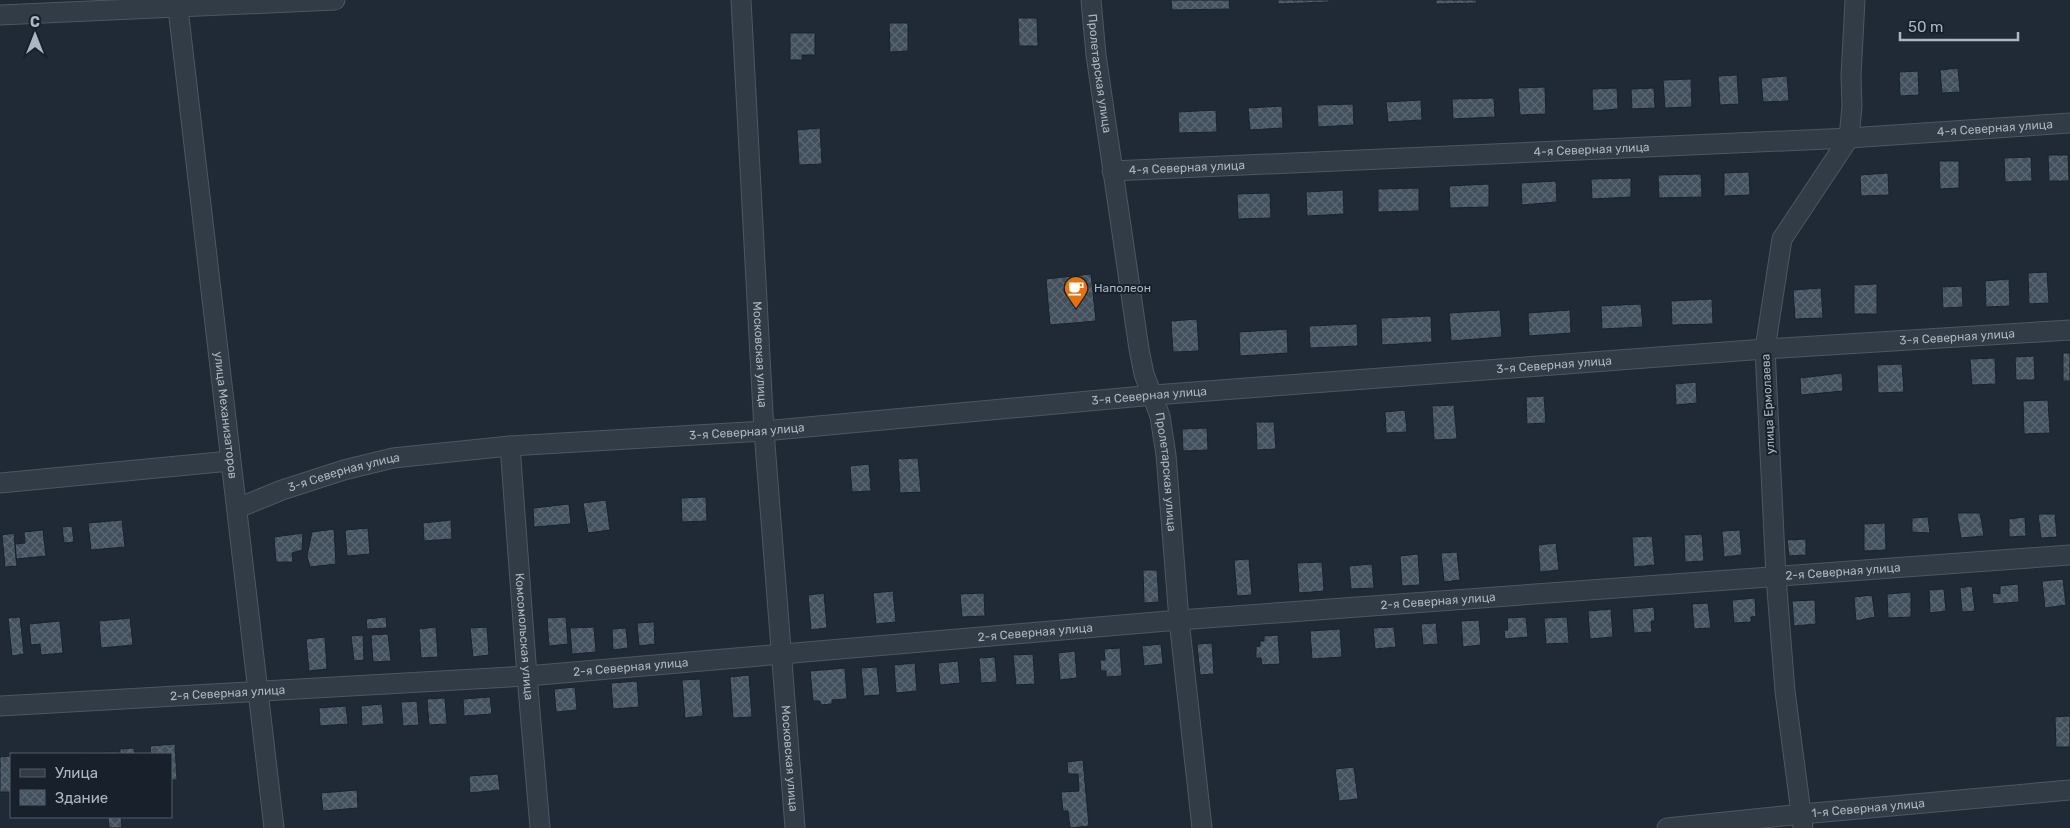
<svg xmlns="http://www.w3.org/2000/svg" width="2070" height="828" viewBox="0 0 2070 828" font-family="Rubik,sans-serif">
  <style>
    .building { fill: url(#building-cross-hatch); stroke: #1a232d }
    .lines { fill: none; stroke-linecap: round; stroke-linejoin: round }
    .minor-casing { stroke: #4d5762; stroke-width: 21 }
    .minor { stroke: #323c46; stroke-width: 19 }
    .labels { text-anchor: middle; stroke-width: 4; stroke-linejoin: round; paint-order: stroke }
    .street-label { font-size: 12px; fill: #acb7c4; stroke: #18212b }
    .poi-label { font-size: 12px; fill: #acb7c4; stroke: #18212b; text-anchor: start }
  </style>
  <defs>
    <pattern id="building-cross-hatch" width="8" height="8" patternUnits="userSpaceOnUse" patternTransform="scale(1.25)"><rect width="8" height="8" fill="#42505e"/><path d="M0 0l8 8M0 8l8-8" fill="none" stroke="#5b6773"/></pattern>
  </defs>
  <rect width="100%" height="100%" fill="#1f2a36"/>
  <path class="building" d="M1171,0H1229L1230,9L1172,10Z
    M1278,0H1329V2L1278,4Z
    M1436,0H1476L1477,3L1436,4Z
    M1018,18H1037L1038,46H1019Z
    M889,23H908V51L890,52Z
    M790,33H815V55H802V60H790Z
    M1958,68L1960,92L1942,93L1940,70Z
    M1918,71L1919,95L1900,96L1899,72Z
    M1737,75L1739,104L1720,105L1718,76Z
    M1787,76L1789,101L1763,102L1761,78Z
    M1691,79L1692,107L1665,108L1663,80Z
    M1545,87L1546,114L1520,115L1518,88Z
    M1617,88L1618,109L1593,111L1592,89Z
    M1654,88L1655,108L1632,109L1631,89Z
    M1494,98L1495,117L1453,119L1452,99Z
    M1421,100L1422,120L1388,122L1386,102Z
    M1353,104L1354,125L1318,127L1317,105Z
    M1282,106L1283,128L1250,130L1248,108Z
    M1216,110L1217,132L1179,133L1178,112Z
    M820,128L822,164L799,165L797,130Z
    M2048,155H2068L2069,181H2049Z
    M2031,157L2032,181L2005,182L2004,158Z
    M1939,161H1959V188L1940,189Z
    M1749,172L1750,195L1724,196V173Z
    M1888,173L1889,195L1861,196L1860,175Z
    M1701,174L1702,197L1659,198L1658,175Z
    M1631,178V197L1592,199L1591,179Z
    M1556,181L1557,202L1522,205L1521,183Z
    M1489,184V207L1450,208L1449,186Z
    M1419,188V211L1378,212V189Z
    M1343,190L1344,214L1307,216L1306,192Z
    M1270,193L1271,218L1238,219L1237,194Z
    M2047,272L2049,303L2029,304L2028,273Z
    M1091,274L1096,321L1050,325L1046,279Z
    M2009,279L2010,306L1986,307L1985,281Z
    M1877,284V314H1854V285Z
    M1962,286L1963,307L1943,308L1942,287Z
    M1821,288L1823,318L1795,319L1793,290Z
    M1712,299L1713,324L1672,325L1671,301Z
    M1641,304L1643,327L1602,329L1601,306Z
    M1500,310L1502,337L1451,341L1449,313Z
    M1570,310L1571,333L1529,336L1528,313Z
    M1431,316L1432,342L1382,345L1381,318Z
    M1197,319L1199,351L1173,352L1171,321Z
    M1357,324L1358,346L1310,348L1309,326Z
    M1287,329L1288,353L1240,356L1239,332Z
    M2063,353H2070V381H2063Z
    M2034,356L2035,380H2016L2015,357Z
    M1995,358L1996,384L1972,385L1970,359Z
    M1902,364L1904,392L1878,393L1877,365Z
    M1842,373L1843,391L1801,395L1800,378Z
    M1696,382L1697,403L1676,405L1675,384Z
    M1544,396L1546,423L1527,424L1526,397Z
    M2048,400L2050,433L2024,434L2023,401Z
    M1454,405L1457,439L1434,440L1432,406Z
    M1405,410L1407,432L1386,433L1385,412Z
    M1256,422H1274L1276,449L1257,450Z
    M1207,428L1208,450L1183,451L1182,429Z
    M918,458L921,492L900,493L898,459Z
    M869,464L871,491L852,492L850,466Z
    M706,497L707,521L682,522L681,498Z
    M606,500L610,530L588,533L583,503Z
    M569,504L571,524L534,527L533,508Z
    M1957,513H1980L1984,536L1961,538Z
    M2038,514H2055L2057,537L2041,538Z
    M1928,517L1930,533L1912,532V518Z
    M2025,517L2026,536L2009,537V519Z
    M122,520L125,547L91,550L88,523Z
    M451,520L452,539L424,541L423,523Z
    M1885,523L1886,550L1864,551V524Z
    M72,526L74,542L64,543L62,527Z
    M368,528L370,554L347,556L345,530Z
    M334,529L336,564L310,567L307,556L312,532Z
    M43,530L46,556L16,559L15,544L25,543L24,532Z
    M1740,530L1742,555L1724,557L1722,531Z
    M14,533L17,566L5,567L2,535Z
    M303,533L302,550L292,553L293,562H276L274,537Z
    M1702,534L1704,561L1685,562L1684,535Z
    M1652,536L1655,565L1634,567L1632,537Z
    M1806,539V555L1789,556L1787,540Z
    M1556,543L1559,570L1540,572L1538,545Z
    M1457,552L1460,580L1444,582L1441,553Z
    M1418,554L1420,585L1402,586L1400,556Z
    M1249,559L1252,595L1237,596L1234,560Z
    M1322,562L1324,591L1299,593L1297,563Z
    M1372,564L1374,588L1351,589L1349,566Z
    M1143,570H1157L1159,602L1144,603Z
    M2063,579L2066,605L2045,608L2042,581Z
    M2018,584L2019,602L1993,604L1992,593L2000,594V586Z
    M1972,586L1975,611L1962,612L1960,588Z
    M1944,589L1946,611L1930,613L1929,590Z
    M893,591L896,622L876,624L873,593Z
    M1911,592V617L1888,618L1887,594Z
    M824,593L827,628L811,630L808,595Z
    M984,593L985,616L962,617L960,594Z
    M1872,595L1875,617L1856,621L1854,597Z
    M1755,598L1756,616L1751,617V622L1734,623L1732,600Z
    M1815,600L1816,624L1794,626L1792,601Z
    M1708,603L1711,628L1694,629L1692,604Z
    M1654,607L1655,621H1651L1652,632L1634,633L1632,609Z
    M1611,609L1613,637L1590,639L1588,611Z
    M20,617L24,654L12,656L8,618Z
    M386,617L387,628L367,629L366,619Z
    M566,617L568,644L549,646L547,618Z
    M1526,617L1528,637L1505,639L1504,630H1508L1507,618Z
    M1567,617L1569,643L1546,644L1544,618Z
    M130,618L133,645L101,648L99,621Z
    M1479,620L1481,645L1463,647L1461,621Z
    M60,621L63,653L41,655L40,644L31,645L29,624Z
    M654,622L655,644L639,646L637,623Z
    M1436,623L1438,644L1423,645L1421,624Z
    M436,627L438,657L421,658L419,629Z
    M487,627L489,655L473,657L470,628Z
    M594,627L596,652L572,654L570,628Z
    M1394,627L1396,647L1375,649L1373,628Z
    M626,628L628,648L613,650L612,629Z
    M1340,629L1342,657L1312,659L1310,631Z
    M388,634L391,661L373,662L371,635Z
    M363,635L364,660L354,661L351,636Z
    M1278,635L1280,664L1262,665L1261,658H1256V647L1260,646V641H1264V636Z
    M325,637L327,669L309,671L306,639Z
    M1212,643L1214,674L1200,675L1197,644Z
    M1161,644L1163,664L1144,666L1142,646Z
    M1120,648L1122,676L1106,677V671H1101L1100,660H1105L1104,649Z
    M1075,651L1077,678L1060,680L1058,653Z
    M1033,654L1035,684L1016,685L1013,655Z
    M995,657L997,682L981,683L979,658Z
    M958,661L960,683L940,685L938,663Z
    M915,663L917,691L896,693L894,665Z
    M877,667L880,695L864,696L861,668Z
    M845,668L847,699L832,700V704L821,705L820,701H813L810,671Z
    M749,675L752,717L733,718L730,677Z
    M700,679L703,716L685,718L682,680Z
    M637,681L639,707L613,709L611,683Z
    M575,687L577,710L556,712L554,689Z
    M490,697L492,714L464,716L463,699Z
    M445,698L447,724L429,725L427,699Z
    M417,701L419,725L403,726L401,702Z
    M382,704L384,724L362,726L361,706Z
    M346,706L348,724L320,726L319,708Z
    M2070,716V747H2056L2055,717Z
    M175,744L177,780H171V754H151L150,746Z
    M134,748L135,754H120V749Z
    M115,752V754H81V753Z
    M11,756V792H0V757Z
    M1083,760L1089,826L1070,828L1068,811H1063L1061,792L1079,791L1078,774H1068L1067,762Z
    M1354,767L1358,799L1339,801L1335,769Z
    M498,774L500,790L470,793L469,776Z
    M357,790L358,808L323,811L321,793Z
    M108,817H121L122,828H109Z"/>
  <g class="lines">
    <g class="minor-casing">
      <g id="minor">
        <path id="s1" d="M177,0L274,828"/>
        <path id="s2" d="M741,0L764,431L795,828"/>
        <path id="s3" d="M1091,0L1096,55L1139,349L1144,374L1160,416L1166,455L1179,620L1202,828"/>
        <path d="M0,15L335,0"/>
        <path id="s4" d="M1112,171L1849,138L2070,123"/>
        <path id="s5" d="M510,446L527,676L540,828"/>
        <path d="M0,483L230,461"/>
        <path id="s6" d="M238,508L282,490L344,470L393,458L510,446L764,431L1154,395L1765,349L2070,330"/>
        <path id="s7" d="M0,706L527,676L1179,620L2070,555"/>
        <path id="s8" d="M1667,828L1802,814L2070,790"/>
        <path d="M1803,828L1785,691L1776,577L1765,349L1782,239L1849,138L1852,106L1851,76L1855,0"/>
      </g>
    </g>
    <use href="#minor" class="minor"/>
  </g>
  <defs>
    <g id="cafe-pin" transform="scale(1.25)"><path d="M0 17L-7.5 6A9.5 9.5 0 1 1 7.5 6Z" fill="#e8710a" stroke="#18212b"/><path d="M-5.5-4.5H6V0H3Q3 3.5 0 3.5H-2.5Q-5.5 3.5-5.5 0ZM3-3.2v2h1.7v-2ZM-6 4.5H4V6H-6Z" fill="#fff"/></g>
  </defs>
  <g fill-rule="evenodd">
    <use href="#cafe-pin" x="1076" y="288"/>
  </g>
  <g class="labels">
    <g class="street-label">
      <text dy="4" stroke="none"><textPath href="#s3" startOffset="74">Пролетарская улица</textPath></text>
      <text dy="4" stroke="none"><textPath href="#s4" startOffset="884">4-я Северная улица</textPath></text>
      <text dy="4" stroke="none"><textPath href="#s4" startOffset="480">4-я Северная улица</textPath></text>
      <text dy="4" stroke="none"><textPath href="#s4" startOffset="75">4-я Северная улица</textPath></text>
      <text dy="4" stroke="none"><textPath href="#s6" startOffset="1732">3-я Северная улица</textPath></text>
      <text dy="4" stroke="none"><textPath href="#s2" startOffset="355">Московская улица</textPath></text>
      <text dy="4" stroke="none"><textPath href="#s6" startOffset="1328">3-я Северная улица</textPath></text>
      <text dy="4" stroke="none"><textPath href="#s6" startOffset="922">3-я Северная улица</textPath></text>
      <text transform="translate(1768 404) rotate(-93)" y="4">улица Ермолаева</text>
      <text dy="4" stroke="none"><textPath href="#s1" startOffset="418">улица Механизаторов</textPath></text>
      <text dy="4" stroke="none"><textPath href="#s6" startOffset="518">3-я Северная улица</textPath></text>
      <text dy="4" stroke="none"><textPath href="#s3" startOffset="479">Пролетарская улица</textPath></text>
      <text dy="4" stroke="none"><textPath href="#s6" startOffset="112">3-я Северная улица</textPath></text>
      <text dy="4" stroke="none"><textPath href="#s7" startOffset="1848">2-я Северная улица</textPath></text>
      <text dy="4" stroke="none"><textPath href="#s7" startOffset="1442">2-я Северная улица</textPath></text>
      <text dy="4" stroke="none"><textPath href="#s7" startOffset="1038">2-я Северная улица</textPath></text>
      <text dy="4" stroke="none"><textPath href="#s5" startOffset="191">Комсомольская улица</textPath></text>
      <text dy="4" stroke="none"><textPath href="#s7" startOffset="632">2-я Северная улица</textPath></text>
      <text dy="4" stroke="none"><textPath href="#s7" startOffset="228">2-я Северная улица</textPath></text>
      <text dy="4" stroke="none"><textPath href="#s2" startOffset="760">Московская улица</textPath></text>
      <text dy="4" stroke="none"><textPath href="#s8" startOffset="202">1-я Северная улица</textPath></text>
    </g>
    <g class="poi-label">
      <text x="1094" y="292">Наполеон</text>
    </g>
  </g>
  <rect x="10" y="753" width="162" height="65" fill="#18212b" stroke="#535d68"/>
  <rect x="20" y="769" width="25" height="8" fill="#323c46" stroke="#535d68"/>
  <text x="55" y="778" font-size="15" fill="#acb7c4">Улица</text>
  <rect x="20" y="790" width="25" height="15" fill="url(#building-cross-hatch)" stroke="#535d68"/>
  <text x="55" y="803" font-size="15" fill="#acb7c4">Здание</text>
  <g transform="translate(35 35)" stroke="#18212b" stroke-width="4" paint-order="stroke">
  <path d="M0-4L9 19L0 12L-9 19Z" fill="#acb7c4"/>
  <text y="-8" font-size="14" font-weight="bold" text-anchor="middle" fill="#acb7c4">С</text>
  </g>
  <path d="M1900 32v8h118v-8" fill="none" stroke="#acb7c4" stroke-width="2.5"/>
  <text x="1908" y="32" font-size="15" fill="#acb7c4" stroke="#18212b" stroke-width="4" paint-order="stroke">50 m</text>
</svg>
